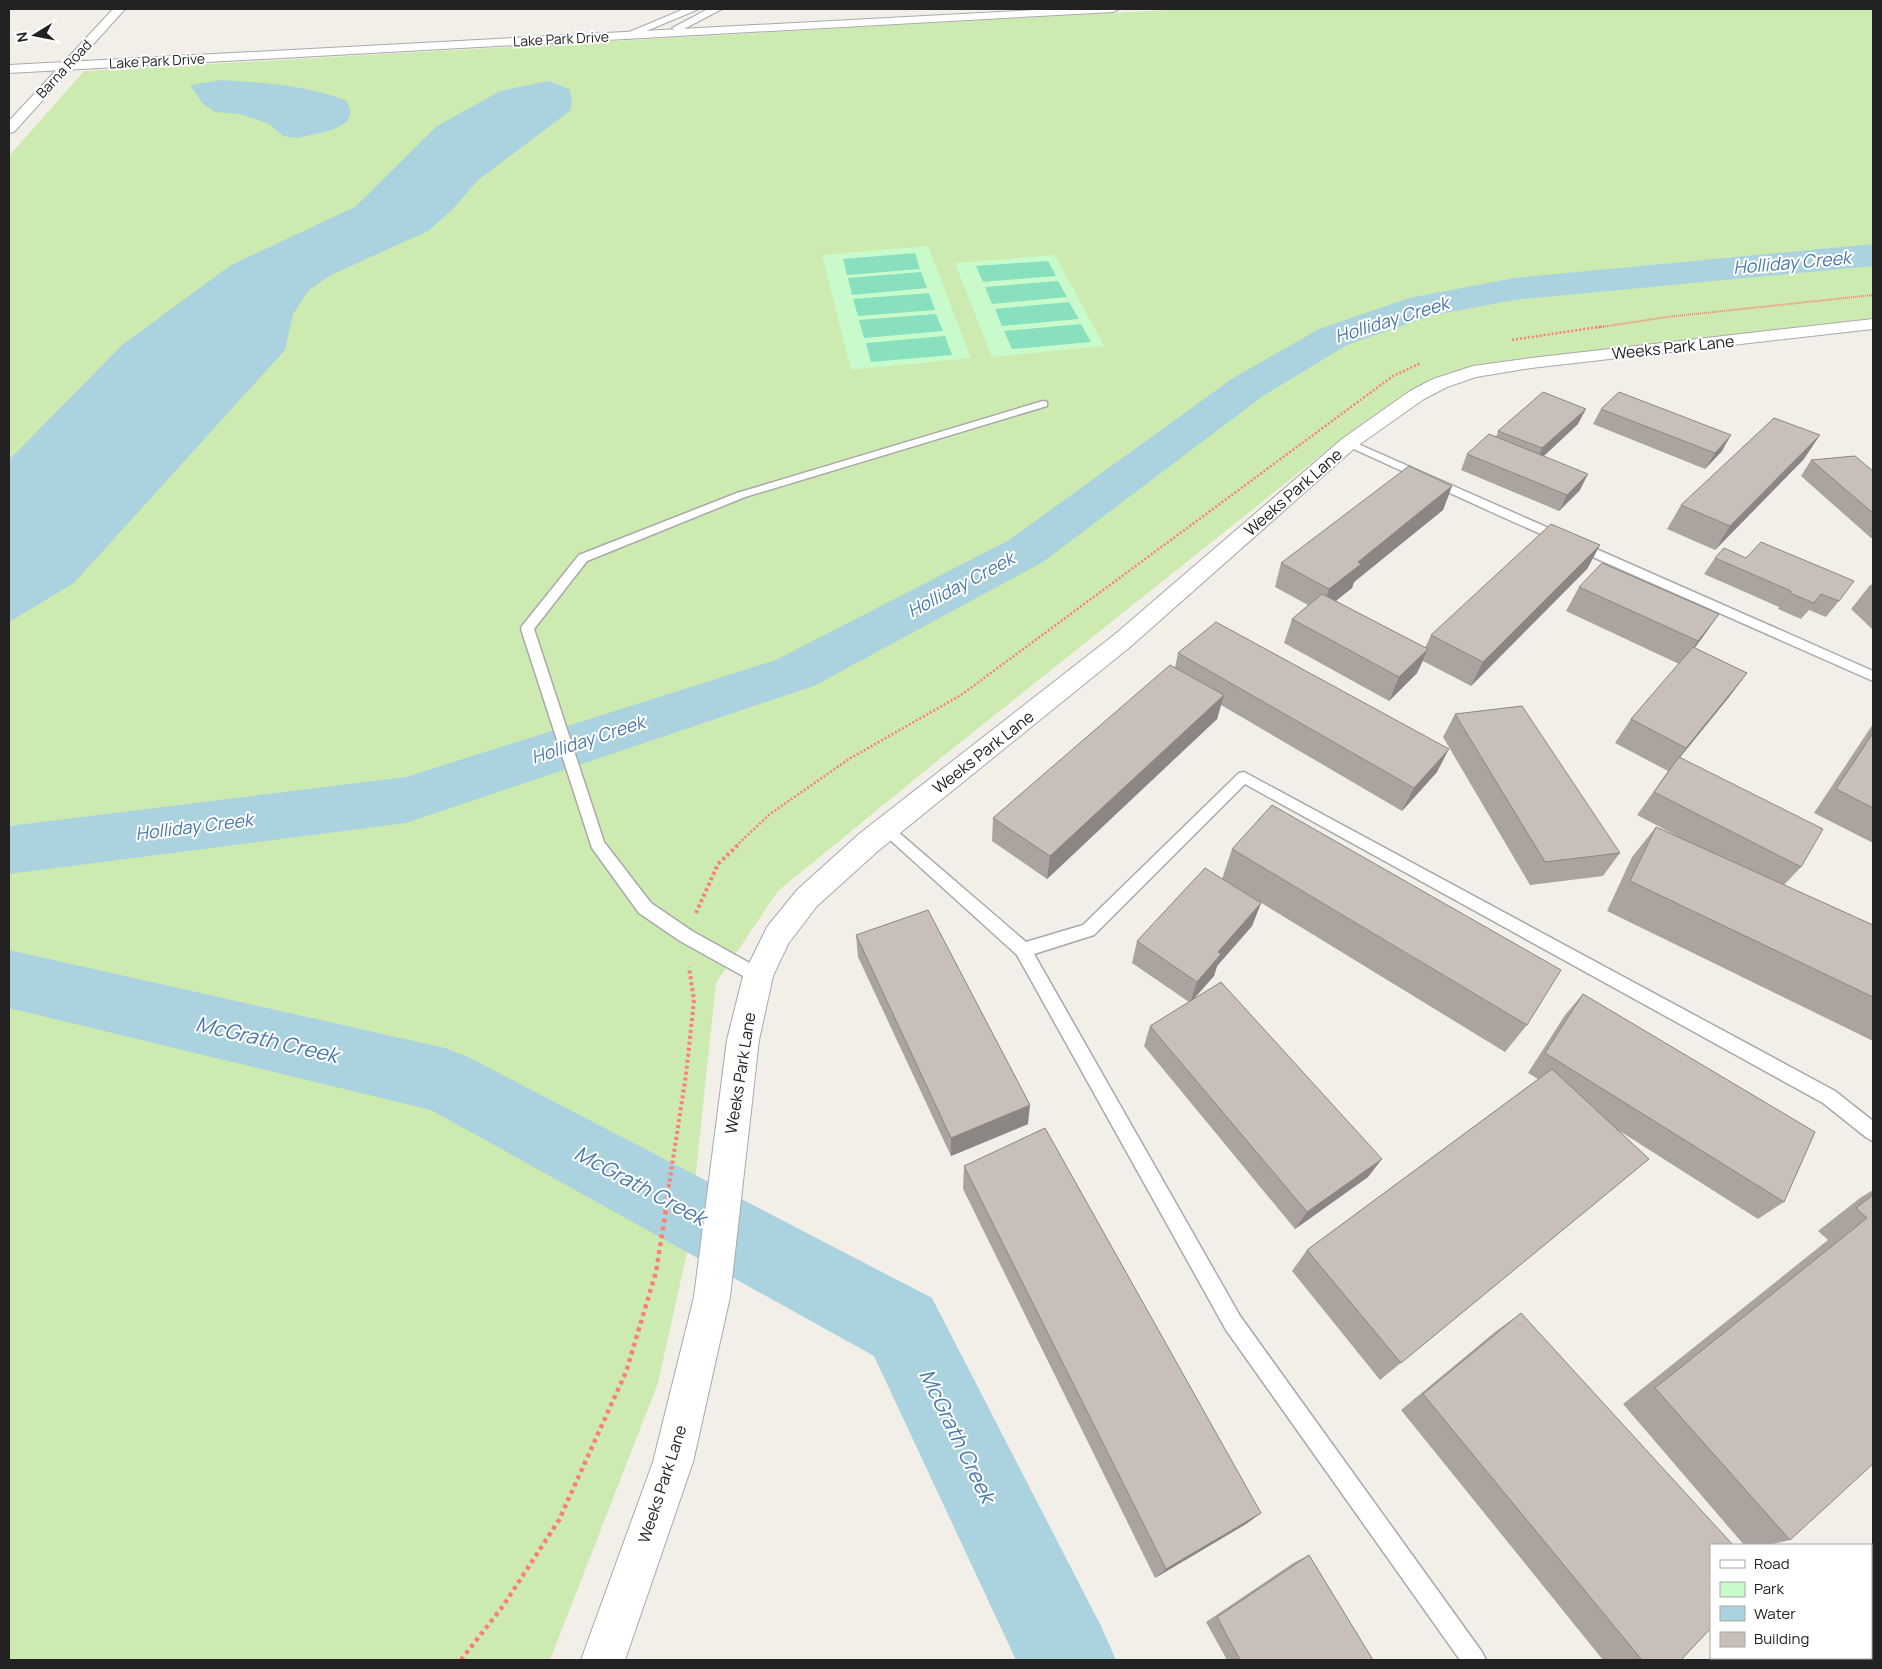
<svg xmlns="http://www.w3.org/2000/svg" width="1882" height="1669" viewBox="0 0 1882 1669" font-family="Manrope,sans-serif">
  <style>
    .grass { fill: #cdebb0 }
    .park { fill: #c8facc }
    .pitch { fill: #88e0be }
    .water { fill: #aad3df }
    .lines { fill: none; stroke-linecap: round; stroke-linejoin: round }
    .river { fill: #aad3df; fill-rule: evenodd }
    .service-casing { stroke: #a9a9a9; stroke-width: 3 }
    .minor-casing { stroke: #a9a9a9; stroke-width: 2 }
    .tertiary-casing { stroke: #a9a9a9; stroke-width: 2 }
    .path-far3 { stroke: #fa8072; stroke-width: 2; stroke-dasharray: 1 1; stroke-linecap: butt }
    .path-far2 { stroke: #fa8072; stroke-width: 2.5; stroke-dasharray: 2 2; stroke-linecap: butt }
    .path-far1 { stroke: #fa8072; stroke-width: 4; stroke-dasharray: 3 3; stroke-linecap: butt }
    .path { stroke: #fa8072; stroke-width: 4.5; stroke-dasharray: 4 4; stroke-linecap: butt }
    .service { fill: #fff; fill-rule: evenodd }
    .minor { fill: #fff; fill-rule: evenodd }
    .tertiary { fill: #fff; fill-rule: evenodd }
    .wall { fill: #aba49e }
    .shaded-wall { fill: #8b8681 }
    .building { fill: #c7bfb8; stroke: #8b8681 }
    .labels { text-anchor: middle; stroke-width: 4; stroke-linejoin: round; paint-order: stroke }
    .far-street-label { font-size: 14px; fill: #222; stroke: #fff }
    .street-label { font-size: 16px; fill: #222; stroke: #fff }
    .water-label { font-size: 18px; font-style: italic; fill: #4a7aab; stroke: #fff }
    .near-water-label { font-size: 21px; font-style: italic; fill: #4a7aab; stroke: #fff }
  </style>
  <rect width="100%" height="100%" fill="#f2efe9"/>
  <path class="grass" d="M1183,9H1873V318L1481,365L1432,379L1410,390L1341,439L942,757L778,891L716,983L688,1248L658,1383L550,1660H9V156L84,71Z"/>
  <path class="park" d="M928,246L971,358L851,370L822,255Z
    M1055,255L1104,346L992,357L955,263Z"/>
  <path class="pitch" d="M915,253L920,269L847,275L843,259Z
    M1048,261L1056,276L983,282L976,266Z
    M921,272L927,288L852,295L848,278Z
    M1058,281L1067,297L992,304L985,287Z
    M929,293L935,310L858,316L853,299Z
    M1069,302L1079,319L1002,326L995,309Z
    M936,314L943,331L864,338L859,320Z
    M1081,324L1091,342L1012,349L1004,331Z
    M945,336L952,355L871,362L866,343Z"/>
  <path class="water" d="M222,80C264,83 307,85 347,101L351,112L347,122L332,130L298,138L283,136L269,124L240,114L215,112L203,104L190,85Z
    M549,81L569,89L572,99L571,110L478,180L453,209L428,231L331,275L309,290L293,314L285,350L74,583L9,622V460L122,345L231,265L355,207L437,126L500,91Z"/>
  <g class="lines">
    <path class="river" d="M1873,244V266L1514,300L1430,316L1347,345L1263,396L1043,562L814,686L406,823L9,874V826L406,777L776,660L1009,540L1233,378L1319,329L1409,298L1514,278Z
      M9,950L445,1048L470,1058L932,1298L1101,1626L1116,1660H1016L874,1356L431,1110L9,1008Z"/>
    <g class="service-casing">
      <path id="service" d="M1043,401L1047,402V406L745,497L587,561L534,629L604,842L651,903L692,931L764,971L766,976L764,981L758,983L752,981L680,941L639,913L592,848L521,629L522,626L579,555L737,493Z
        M1349,440L1873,671V681L1498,515L1345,445V441Z
        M1244,772L1835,1091L1873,1121V1141L1867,1138L1823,1103L1245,784L1094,935L1034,954L1240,1316L1482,1652L1486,1660H1460L1226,1330L1017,955L878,829L880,825H890L1026,942L1083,925L1239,773Z
        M1873,1613V1639L1871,1640V1614Z
        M1830,1658H1856L1855,1660H1829Z"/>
    </g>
    <g class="minor-casing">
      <path id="minor" d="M113,9H125L14,132L9,133V121Z
        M684,9H699L632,37L628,39L622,35Z
        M708,9H722L682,30L678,31L672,28Z
        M1873,319V329L1531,368L1476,377L1447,387L1424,399L1356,447L1130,647L879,850L817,906L788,944L773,976L759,1040L730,1297L693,1462L625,1660H581L653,1462L694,1297L727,1040L743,976L767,927L797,890L859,834L1114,635L1342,439L1410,391L1433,379L1473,366L1531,358Z"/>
    </g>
    <g class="tertiary-casing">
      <path id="tertiary" d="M1055,9H1119L1113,12L9,73V65Z"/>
    </g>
    <path class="path-far3" d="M1595,328L1667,317L1873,295"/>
    <path class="path-far2" d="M1512,340L1604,326
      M736,846L770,814L849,759L961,695L1393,376L1421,363"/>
    <path class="path-far1" d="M696,913L718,864L738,845
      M665,1211L686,1075L694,1000L689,967"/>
    <path class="path" d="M461,1660L503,1606L559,1520L626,1372L656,1272L666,1210"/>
    <use href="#service" class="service"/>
    <use href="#minor" class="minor"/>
    <use href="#tertiary" class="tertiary"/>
  </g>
  <path class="wall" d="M1601,409L1722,451L1705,469L1593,424Z
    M1578,424L1544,456L1580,490L1559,511L1461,470L1467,454L1496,437L1498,431Z
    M1804,459L1715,550L1667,529L1681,505Z
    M1811,460L1873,471V538H1871L1801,476Z
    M1452,486L1443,510L1354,582L1352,588L1335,601L1425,648L1431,635L1600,545L1587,569L1471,686L1423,661L1417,673L1389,701L1284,643L1292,619L1308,605L1275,587L1281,563Z
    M1724,548L1839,601L1826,617L1809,610L1801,619L1778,609L1779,607L1704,574L1715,558Z
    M1873,584V630L1851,609L1870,585Z
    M1579,587L1719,614L1695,648L1747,673L1729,697L1680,757L1801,867L1784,885L1873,925V1041L1607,911L1632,857L1656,827L1679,837L1637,815L1668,771L1615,743L1631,719L1679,664L1566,611Z
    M1178,653L1437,772L1402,811L1221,705L1217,719L1047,879L992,841L993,818L1175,668Z
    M1455,714L1620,853L1603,876L1530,885L1443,737Z
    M1873,724V843L1814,813Z
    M1232,849L1527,1025L1505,1052L1222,879Z
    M1261,903L1252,926L1217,966L1214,976L1193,1000L1368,1177L1295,1229L1144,1046L1150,1026L1189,1002L1132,963L1137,941Z
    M856,935L1028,1124L951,1156L858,957Z
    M1583,994L1784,1202L1758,1219L1618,1130L1649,1159L1380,1380L1292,1271L1307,1250L1538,1079L1528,1073L1565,1015Z
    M964,1166L1261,1513L1246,1524L1155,1578L963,1189Z
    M1873,1190V1195L1790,1540L1768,1545H1744L1623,1404L1828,1240L1818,1231L1860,1198Z
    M1521,1313L1681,1660H1603L1401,1410L1495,1332Z
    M1309,1555L1373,1660H1227L1206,1622L1295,1562Z"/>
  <path class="shaded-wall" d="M1586,409L1578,424L1535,464L1542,448Z
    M1731,435L1722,451L1705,469L1715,453Z
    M1820,435L1804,459L1715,550L1730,526Z
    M1588,474L1580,490L1559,511L1567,495Z
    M1452,486L1443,510L1354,582L1352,588L1321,613L1329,589L1358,562Z
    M1600,545L1587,569L1471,686L1483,662Z
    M1719,614L1702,638L1681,665L1698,641Z
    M1428,649L1417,673L1389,701L1399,677Z
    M1747,673L1729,697L1669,771L1686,748Z
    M1224,695L1217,719L1047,879L1050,856Z
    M1449,749L1437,772L1402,811L1414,788Z
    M1261,903L1252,926L1217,966L1214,976L1190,1003L1197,982L1218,952Z
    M1030,1105L1028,1124L951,1156V1138Z
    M1382,1159L1368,1177L1295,1229L1307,1212Z
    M1261,1513L1246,1524L1155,1578L1166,1569Z"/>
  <path class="building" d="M1543,392L1586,409L1542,448L1498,431Z
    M1619,392L1731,435L1715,453L1601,409Z
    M1774,418L1820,435L1730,526L1681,505Z
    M1489,434L1588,474L1567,495L1467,454Z
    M1855,456L1873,471V513L1811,460Z
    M1409,466L1452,486L1358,562L1361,564L1329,589L1281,563Z
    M1551,524L1600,545L1483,662L1431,635Z
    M1761,542L1854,581L1839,601L1821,594L1814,603L1790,593L1791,591L1715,558L1724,548L1746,558Z
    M1602,563L1719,614L1698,641L1579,587Z
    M1322,594L1428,649L1399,677L1292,619Z
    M1216,622L1449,749L1414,788L1178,653Z
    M1693,647L1747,673L1686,748L1631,719Z
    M1170,665L1224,695L1050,856L993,818Z
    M1522,706L1620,853L1545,862L1455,714Z
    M1873,733V808L1836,789Z
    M1679,757L1823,829L1801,867L1654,792Z
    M1272,805L1561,970L1527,1025L1232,849Z
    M1656,827L1873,925V997L1630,881Z
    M1205,868L1261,903L1218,952L1221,954L1197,982L1137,941Z
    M928,910L1030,1105L951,1138L856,935Z
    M1221,982L1382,1159L1307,1212L1150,1026Z
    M1583,994L1815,1132L1784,1202L1545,1053Z
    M1552,1069L1649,1159L1401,1363L1307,1250Z
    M1045,1128L1261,1513L1166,1569L964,1166Z
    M1873,1195V1464L1790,1540L1655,1388L1867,1218L1856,1208Z
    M1521,1313L1733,1545H1711V1628L1681,1660H1642L1423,1394Z
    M1309,1555L1373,1660H1240L1217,1617Z"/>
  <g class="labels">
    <g class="far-street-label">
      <text transform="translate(561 39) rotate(-3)" y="5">Lake Park Drive</text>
      <text transform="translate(157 61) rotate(-3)" y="5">Lake Park Drive</text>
      <text transform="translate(64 69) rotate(-47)" y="5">Barna Road</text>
    </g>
    <g class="street-label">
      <text transform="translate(1673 347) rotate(-6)" y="6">Weeks Park Lane</text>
      <text transform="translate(1293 492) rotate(-41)" y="6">Weeks Park Lane</text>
      <text transform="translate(983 752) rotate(-38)" y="6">Weeks Park Lane</text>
      <text transform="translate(740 1073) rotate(-81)" y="6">Weeks Park Lane</text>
      <text transform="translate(662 1484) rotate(-72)" y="6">Weeks Park Lane</text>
    </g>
    <g class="water-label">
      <text transform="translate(1792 263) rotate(-5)" y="6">Holliday Creek</text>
      <text transform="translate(1392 320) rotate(-17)" y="6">Holliday Creek</text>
      <text transform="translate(961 585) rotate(-28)" y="6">Holliday Creek</text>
      <text transform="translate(588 740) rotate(-18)" y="6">Holliday Creek</text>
      <text transform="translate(194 827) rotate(-7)" y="6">Holliday Creek</text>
    </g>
    <g class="near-water-label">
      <text transform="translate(267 1040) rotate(13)" y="7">McGrath Creek</text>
      <text transform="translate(640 1186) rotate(28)" y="7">McGrath Creek</text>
      <text transform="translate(957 1436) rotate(64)" y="7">McGrath Creek</text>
    </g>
  </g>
  <rect width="1882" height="1669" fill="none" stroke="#222222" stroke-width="20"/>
  <rect x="1710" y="1544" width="162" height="115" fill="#ffffff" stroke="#a7a7a7"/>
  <rect x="1720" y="1560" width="25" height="8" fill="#ffffff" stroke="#a7a7a7"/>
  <text x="1754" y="1569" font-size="15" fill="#222222">Road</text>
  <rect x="1720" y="1582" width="25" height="15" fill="#c8facc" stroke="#a7a7a7"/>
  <text x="1754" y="1594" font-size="15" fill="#222222">Park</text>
  <rect x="1720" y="1606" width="25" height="15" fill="#aad3df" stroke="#a7a7a7"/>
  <text x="1754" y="1619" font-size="15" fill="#222222">Water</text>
  <rect x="1720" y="1632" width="25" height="15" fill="#c7bfb8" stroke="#a7a7a7"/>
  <text x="1754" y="1644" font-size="15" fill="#222222">Building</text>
  <g transform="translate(35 35) rotate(260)" stroke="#ffffff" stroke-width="4" paint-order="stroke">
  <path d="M0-4L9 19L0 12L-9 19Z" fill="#222222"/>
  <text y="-8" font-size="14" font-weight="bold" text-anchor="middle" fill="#222222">N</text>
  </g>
</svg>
